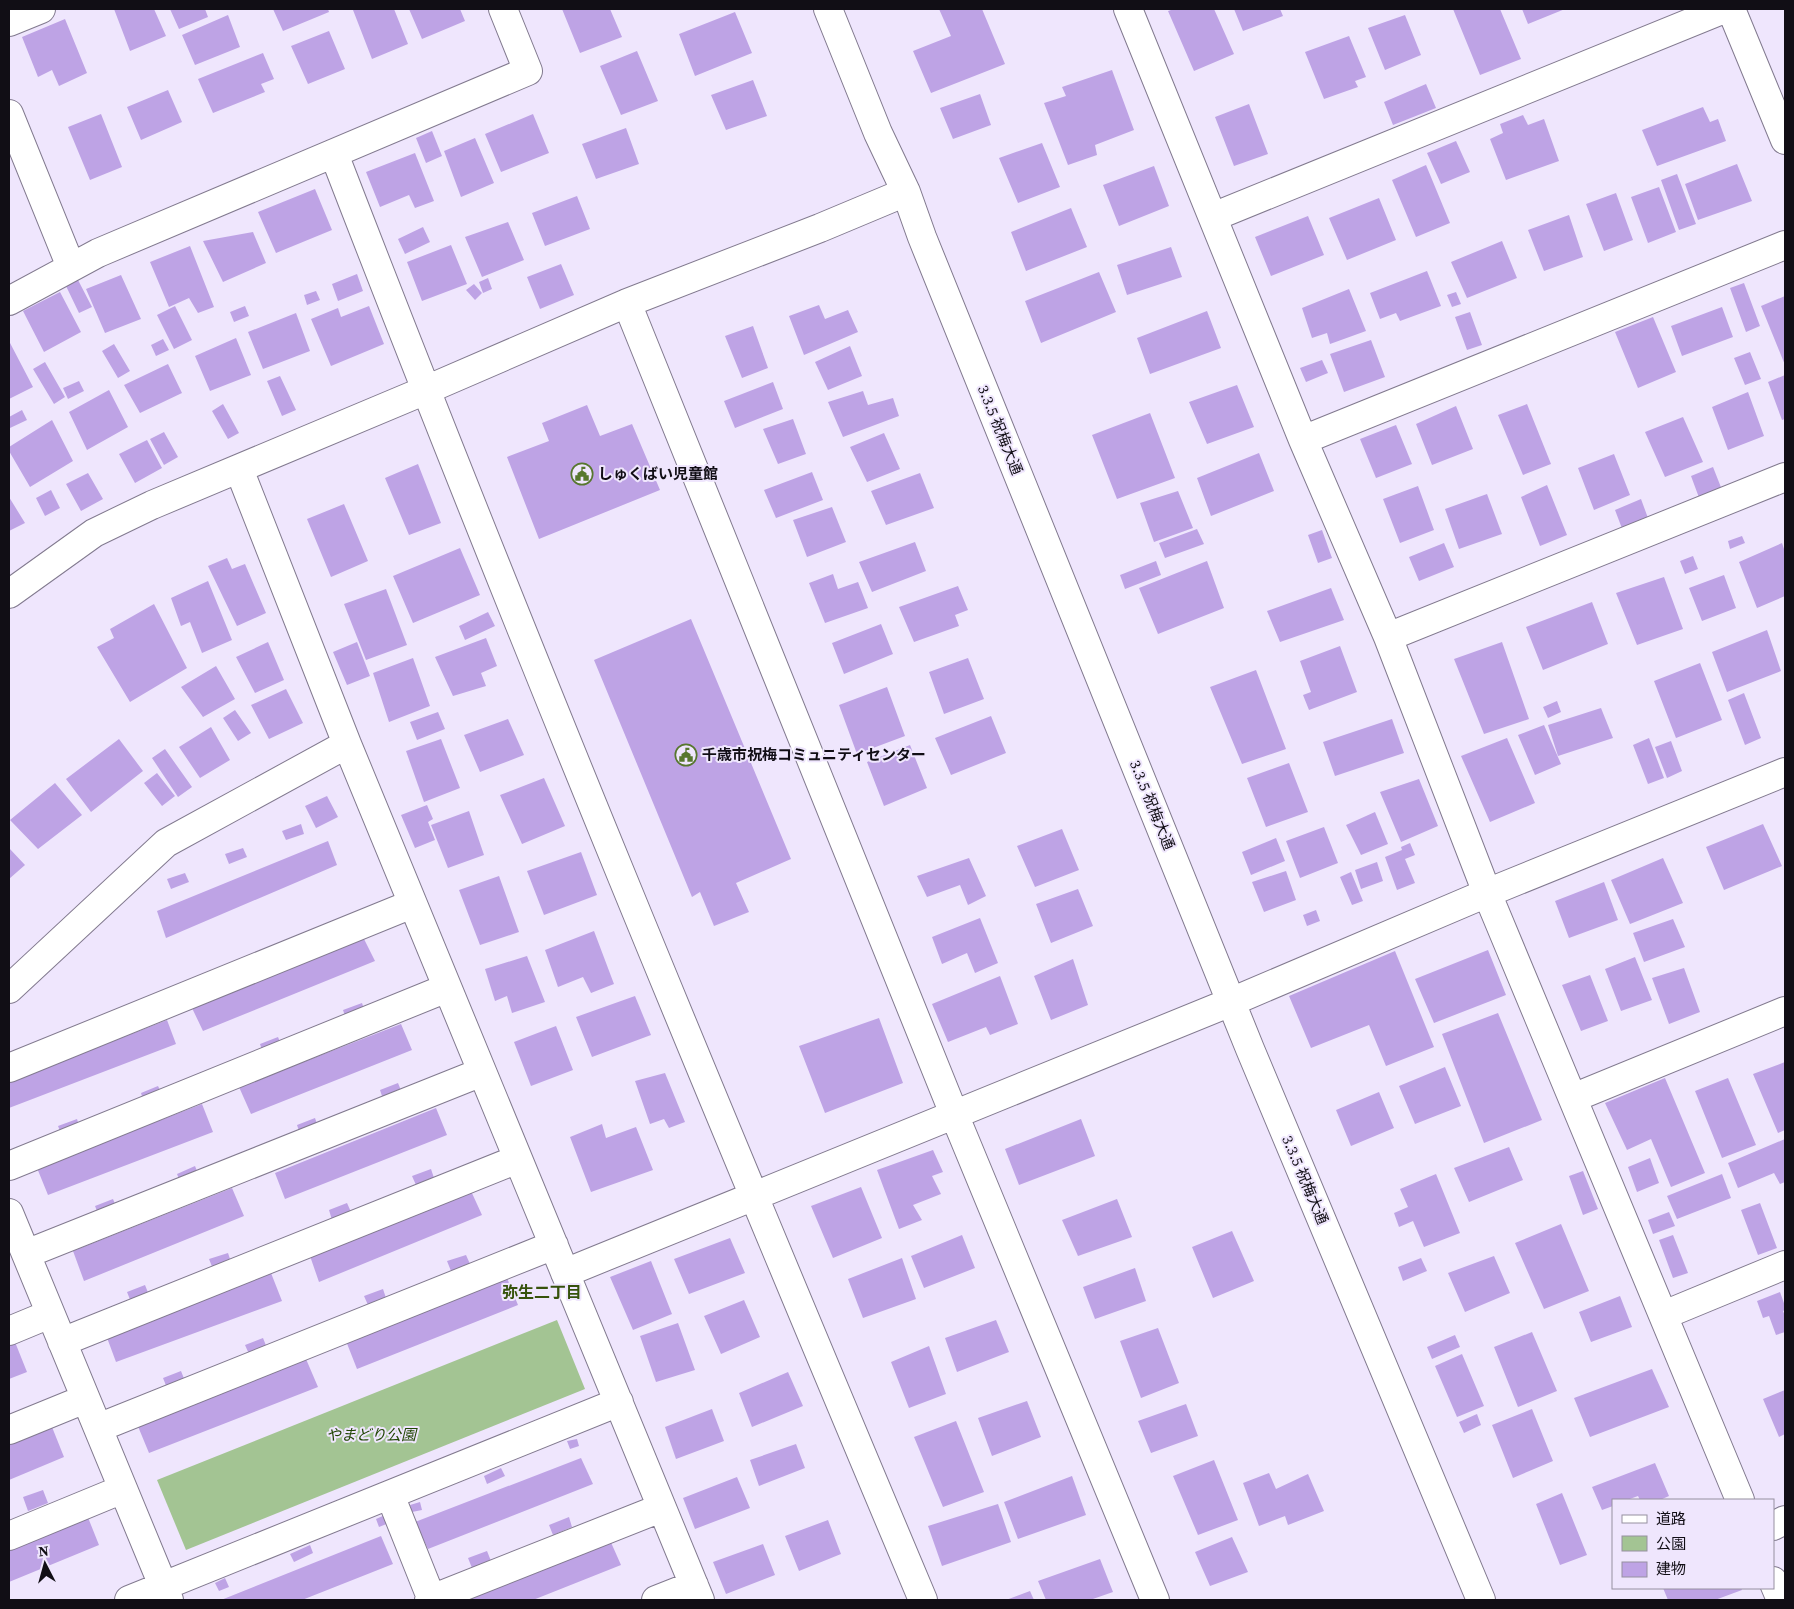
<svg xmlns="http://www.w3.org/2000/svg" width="1794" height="1609" viewBox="0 0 1794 1609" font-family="'Source Serif 4','Noto Sans JP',serif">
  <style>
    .green { fill: #a3c493 }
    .building { fill: #bea3e5 }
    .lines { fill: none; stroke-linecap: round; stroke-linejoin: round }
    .minor-casing { stroke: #827a8f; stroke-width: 30 }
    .minor { stroke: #fff; stroke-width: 28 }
    .labels { text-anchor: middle; stroke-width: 4; stroke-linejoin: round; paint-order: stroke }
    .street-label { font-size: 15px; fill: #110e15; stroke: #efe6fd }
    .poi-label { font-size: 15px; font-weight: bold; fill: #110e15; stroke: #efe6fd; text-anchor: start }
    .park-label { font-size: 15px; font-style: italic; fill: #204603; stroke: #efe6fd }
    .neighbourhood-label { font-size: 16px; font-weight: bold; fill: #36520b; stroke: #efe6fd }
  </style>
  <rect width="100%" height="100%" fill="#efe6fd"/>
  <path class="green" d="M557,1320L585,1389L186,1550L157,1480Z"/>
  <path class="building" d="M114,9H154L166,36L130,51Z
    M170,9H205L208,17L179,29Z
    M273,9H328L329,12L283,31Z
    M356,9H394L408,44L372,59L353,10Z
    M409,9H460L465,21L422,39Z
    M562,9H610L622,37L580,53Z
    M939,9H982L1005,64L931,93L913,51L951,36Z
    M1174,9H1214L1234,54L1194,71L1168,11Z
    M1234,9H1280L1283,16L1243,31Z
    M1453,9H1500L1521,59L1480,75Z
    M1522,9H1565L1528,24Z
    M735,12L752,53L695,76L679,34Z
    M228,15L240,47L195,65L182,35Z
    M1405,15L1421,55L1385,70L1368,28Z
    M65,19L87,73L59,86L52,70L38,77L22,37Z
    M329,31L345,69L308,84L291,46Z
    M1349,36L1366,77L1355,81L1358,87L1324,99L1305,52Z
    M637,51L658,101L621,115L600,66Z
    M263,53L274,79L261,84L265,92L213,113L198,79Z
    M1112,70L1134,130L1095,145L1097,155L1068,165L1044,103L1066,96L1062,87Z
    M753,80L767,116L726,130L711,95Z
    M1426,84L1436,108L1393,125L1384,102Z
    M168,90L182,122L141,140L127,107Z
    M980,94L991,125L953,139L940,108Z
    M1249,104L1268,154L1234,166L1215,117Z
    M1703,107L1710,122L1718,119L1726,141L1657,166L1642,130Z
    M101,114L122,167L90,180L68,127Z
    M533,114L549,153L501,172L485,134Z
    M1523,115L1528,125L1544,119L1559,161L1506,180L1490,139L1503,133L1500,124Z
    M626,128L639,164L596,179L582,144Z
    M432,131L442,156L426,163L416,138Z
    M475,138L494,183L461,197L444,151Z
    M1456,141L1470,172L1441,184L1427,153Z
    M1042,143L1060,187L1018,203L999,158Z
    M415,153L434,201L415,208L409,195L380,207L366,172Z
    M1737,164L1752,201L1698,220L1685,184Z
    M1426,165L1450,223L1416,237L1392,180Z
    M1154,166L1169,206L1119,226L1103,185Z
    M1677,174L1696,224L1679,230L1661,180Z
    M1659,187L1676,232L1648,243L1631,197Z
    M315,189L332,230L276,253L258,212Z
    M1616,193L1633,240L1604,251L1586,204Z
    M577,196L590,229L545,246L532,213Z
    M1379,198L1396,240L1347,260L1329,218Z
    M1071,208L1087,247L1026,271L1011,232Z
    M1569,215L1583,257L1544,271L1528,230Z
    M1308,216L1324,255L1271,276L1255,237Z
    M508,222L524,260L482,277L465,237Z
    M423,227L430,242L405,254L398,239Z
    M253,232L266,263L223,282L203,241Z
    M1502,241L1517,278L1467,298L1451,262Z
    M451,245L467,284L422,301L407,262Z
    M190,246L214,307L198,313L189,298L169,307L150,262Z
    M1171,247L1182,277L1127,295L1117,265Z
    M561,264L574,295L540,309L527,277Z
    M1427,271L1441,306L1400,321L1396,313L1380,319L1370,293Z
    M1099,272L1116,312L1041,343L1025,301Z
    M357,274L363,291L338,301L332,284Z
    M121,275L141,319L105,333L86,289Z
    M488,278L492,289L483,293L479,282Z
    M78,280L92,307L79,313L66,286Z
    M1744,283L1760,326L1746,332L1730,288Z
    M474,284L482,293L475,300L466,290Z
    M1349,289L1366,331L1330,344L1327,333L1312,338L1302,308Z
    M316,291L320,300L307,305L304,295Z
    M60,292L81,332L44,352L23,311Z
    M1456,292L1461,304L1452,307L1447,295Z
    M1785,296V365L1761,306Z
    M819,305L825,319L848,310L858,332L804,355L789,316Z
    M175,306L192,340L174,349L157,315Z
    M245,306L249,316L234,322L230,312Z
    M369,306L384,344L331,366L311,319L338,308L341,317Z
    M1722,307L1733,337L1682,356L1671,326Z
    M1207,311L1221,348L1150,374L1137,338Z
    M1470,312L1482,345L1467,350L1455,317Z
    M296,313L310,351L263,369L248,332Z
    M1653,317L1676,372L1638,388L1615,332Z
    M753,326L768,368L742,378L725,336Z
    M236,338L251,375L210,391L195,356Z
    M163,339L169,350L156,356L151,345Z
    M1371,340L1385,377L1344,392L1330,354Z
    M9,341L33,387L9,399Z
    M114,344L130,371L118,378L102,351Z
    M850,346L862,376L828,390L815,362Z
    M1750,352L1761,379L1745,385L1734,358Z
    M1322,360L1328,373L1306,382L1300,368Z
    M45,362L65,397L54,404L33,369Z
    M168,364L182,393L140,413L124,385Z
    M1785,375V419L1782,420L1768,382Z
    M280,376L296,410L282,416L267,381Z
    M79,381L84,391L68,399L63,388Z
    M773,382L783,409L735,428L724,401Z
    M1237,385L1254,427L1207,444L1189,402Z
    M109,390L128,427L87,450L69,412Z
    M863,391L868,405L893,398L899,416L843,437L828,402Z
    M1748,392L1764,436L1728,450L1712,407Z
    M223,404L239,433L228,439L212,411Z
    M1527,404L1551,464L1523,475L1498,415Z
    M587,405L600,436L632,424L660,490L539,539L507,457L549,441L542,423Z
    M1456,406L1473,449L1432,465L1416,424Z
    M22,410L27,420L10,428L9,417Z
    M1150,413L1175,478L1117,499L1092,435Z
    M1683,417L1703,462L1665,477L1645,432Z
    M793,419L806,454L778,464L763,429Z
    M52,420L73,461L30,487L9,451V447Z
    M1396,425L1412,464L1376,478L1360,439Z
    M164,432L178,457L164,465L150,439Z
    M884,433L900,469L867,482L850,447Z
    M147,440L162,468L135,483L119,454Z
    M1259,453L1274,491L1211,516L1197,478Z
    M1614,454L1630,495L1594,510L1578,468Z
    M418,464L441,523L409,535L385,478Z
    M1713,467L1724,495L1701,503L1691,476Z
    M812,472L823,500L776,518L764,490Z
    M88,473L103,499L81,511L66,484Z
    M920,473L934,508L886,525L871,491Z
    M1547,485L1567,535L1540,546L1521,497Z
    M1418,486L1434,530L1400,543L1383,499Z
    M51,490L60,508L45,516L36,498Z
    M1178,491L1193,528L1154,542L1140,503Z
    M1487,494L1502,534L1459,549L1445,509Z
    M9,497L25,523L9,531Z
    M1641,499L1652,529L1626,539L1615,510Z
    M344,504L368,561L331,577L307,519Z
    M832,507L846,542L807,557L793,520Z
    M1197,529L1204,544L1165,558L1159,543Z
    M1322,530L1332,558L1318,563L1308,535Z
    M1742,536L1745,543L1730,549L1728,541Z
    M915,542L926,571L872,592L859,562Z
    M1444,543L1454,567L1419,581L1409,557Z
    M1782,543L1785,552V596L1757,608L1739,562Z
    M460,548L480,595L413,623L393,576Z
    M1693,556L1698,569L1685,574L1680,561Z
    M227,558L232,569L245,564L266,613L237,626L208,566Z
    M1156,561L1161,575L1125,589L1120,575Z
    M1207,561L1224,608L1158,634L1139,588Z
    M833,574L838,589L858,582L868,608L825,623L809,583Z
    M1724,575L1736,608L1702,621L1689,588Z
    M1664,577L1683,629L1637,645L1616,593Z
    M208,581L232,640L202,653L190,622L181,626L171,598Z
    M958,586L968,610L955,615L959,626L914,642L899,607Z
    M1331,588L1344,620L1280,642L1267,611Z
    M386,589L407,645L366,660L344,604Z
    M1592,602L1608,644L1543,670L1526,627Z
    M154,604L187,668L130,702L97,647L114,638L110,629Z
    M488,612L495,626L465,640L459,626Z
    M691,619L791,859L736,883L749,912L714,926L700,892L692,897L594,660Z
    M881,624L893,654L844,674L832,643Z
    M1767,630L1781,671L1727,692L1712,652Z
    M486,638L497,666L481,673L486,686L453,696L435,657Z
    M268,642L284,680L255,693L236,657Z
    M357,642L370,676L347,685L333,652Z
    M1502,642L1529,719L1484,734L1454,659Z
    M1340,646L1357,692L1309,710L1303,695L1311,692L1300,661Z
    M413,658L430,706L389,722L373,673Z
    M968,658L984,699L944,714L929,672Z
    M1700,663L1722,720L1676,738L1654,681Z
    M216,666L235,699L203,717L181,687Z
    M1256,670L1286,749L1242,764L1210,687Z
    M887,687L905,736L857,754L839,705Z
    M286,689L303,723L269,739L251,705Z
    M1744,693L1761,738L1745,745L1728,700Z
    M1557,701L1561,712L1548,718L1543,707Z
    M1601,708L1613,738L1558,756L1548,725Z
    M235,710L251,733L238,741L223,718Z
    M438,712L445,729L417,740L410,722Z
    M991,716L1006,753L951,775L935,738Z
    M508,719L524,755L480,772L464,735Z
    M1392,719L1404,753L1335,776L1323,742Z
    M1544,725L1561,764L1535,775L1518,735Z
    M211,727L230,760L200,778L179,747Z
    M1507,738L1535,803L1490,822L1461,756Z
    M1649,738L1664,778L1648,784L1633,745Z
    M119,739L143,771L91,812L66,779Z
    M441,739L460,788L424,802L406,751Z
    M1671,741L1682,771L1667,778L1655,747Z
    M910,745L927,788L884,806L867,762Z
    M165,749L192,787L178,797L152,758Z
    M1289,763L1308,812L1266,827L1247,778Z
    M157,773L175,796L162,806L144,783Z
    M544,778L565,826L522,844L500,795Z
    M1419,779L1438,826L1401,842L1380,792Z
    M55,783L82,815L38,849L10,820Z
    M327,796L338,817L316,828L305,806Z
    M427,805L433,819L428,822L435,840L415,848L401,815Z
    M469,811L484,855L448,868L431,825Z
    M1375,812L1388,844L1361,855L1346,825Z
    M301,824L304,834L286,840L282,831Z
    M1763,824L1782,866L1724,890L1706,847Z
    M1324,827L1338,863L1300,878L1286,841Z
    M1062,829L1079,870L1035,887L1017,846Z
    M1276,838L1285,861L1251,875L1242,852Z
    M328,841L337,865L166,938L157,911Z
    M1410,843L1415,855L1405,859L1415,883L1397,890L1385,857L1402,850L1401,847Z
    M9,848L25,865L9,879Z
    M243,848L247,857L229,864L225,854Z
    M581,852L597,895L544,915L527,871Z
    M969,858L986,896L968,905L960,885L927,897L917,876Z
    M1663,858L1683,903L1630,924L1611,880Z
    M1377,862L1383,881L1361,889L1355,870Z
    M1286,871L1296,900L1264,912L1252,882Z
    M1351,872L1363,901L1352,905L1340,877Z
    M185,873L189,882L171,889L167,879Z
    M499,876L519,932L480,945L459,890Z
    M1604,882L1618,920L1569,938L1555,901Z
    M1078,889L1093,926L1051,943L1036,904Z
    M1316,910L1320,921L1307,926L1303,915Z
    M980,918L998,963L975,973L967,953L942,964L932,937Z
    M1673,919L1685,947L1644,962L1633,933Z
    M594,931L614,984L591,993L583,977L558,987L545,950Z
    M364,939L375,961L203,1031L192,1008Z
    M1488,950L1506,995L1434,1023L1415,979Z
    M1395,951L1434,1047L1386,1066L1369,1025L1311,1048L1289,996Z
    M527,956L545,1002L512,1013L507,996L495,1001L485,969Z
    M1635,957L1652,1000L1621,1011L1605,969Z
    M1073,959L1088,1005L1051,1020L1034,976Z
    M1684,968L1700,1012L1669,1024L1652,978Z
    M1590,975L1608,1021L1581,1031L1562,985Z
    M1000,976L1018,1024L990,1035L986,1027L948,1042L932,1004Z
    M635,996L651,1035L592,1057L576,1017Z
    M362,1003L365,1012L346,1019L343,1010Z
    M1498,1013L1542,1120L1484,1143L1442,1034Z
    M879,1018L903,1083L825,1113L799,1046Z
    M167,1020L176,1044L9,1108V1082Z
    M401,1024L412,1050L251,1114L239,1087Z
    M556,1026L573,1070L531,1086L514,1042Z
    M278,1037L282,1047L263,1053L260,1044Z
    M1785,1062V1130L1778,1133L1753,1074Z
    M1445,1067L1461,1106L1415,1124L1399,1086Z
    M665,1073L685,1122L669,1128L664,1119L650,1124L635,1081Z
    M1665,1078L1705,1173L1671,1187L1651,1139L1627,1150L1605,1103Z
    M1728,1078L1756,1145L1722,1158L1695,1091Z
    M398,1083L402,1093L383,1099L380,1090Z
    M158,1086L163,1096L144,1103L141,1093Z
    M1379,1092L1394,1128L1351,1146L1336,1110Z
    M202,1104L213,1132L48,1195L37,1168Z
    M436,1108L447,1135L285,1199L275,1173Z
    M315,1118L318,1127L300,1134L297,1125Z
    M77,1119L80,1129L62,1136L58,1126Z
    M1081,1119L1095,1156L1019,1185L1005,1149Z
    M602,1124L606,1138L636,1127L653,1170L591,1192L570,1137Z
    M1785,1139V1182L1780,1184L1774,1173L1738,1188L1728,1163Z
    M1509,1147L1523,1180L1469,1202L1454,1168Z
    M933,1150L943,1172L932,1176L941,1194L913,1205L922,1220L899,1229L877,1170Z
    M1650,1158L1659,1183L1637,1192L1628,1167Z
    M195,1166L199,1176L181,1184L177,1174Z
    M431,1169L434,1178L416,1185L412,1176Z
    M1583,1171L1598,1209L1583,1215L1569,1176Z
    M1436,1174L1460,1233L1424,1247L1413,1221L1399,1227L1394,1213L1408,1207L1400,1189Z
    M1722,1174L1731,1198L1677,1219L1667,1196Z
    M861,1187L882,1238L833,1258L811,1206Z
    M232,1188L244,1216L84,1281L73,1251Z
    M471,1191L482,1215L319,1282L310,1256Z
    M113,1199L117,1209L99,1216L95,1206Z
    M1117,1199L1132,1237L1078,1256L1062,1220Z
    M347,1203L351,1212L332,1220L329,1210Z
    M1760,1203L1777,1248L1758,1255L1741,1210Z
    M1669,1212L1675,1226L1653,1234L1648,1220Z
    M1561,1224L1589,1291L1544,1309L1515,1243Z
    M1232,1231L1254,1281L1213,1298L1192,1247Z
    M962,1235L975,1268L924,1288L911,1256Z
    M1673,1235L1688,1273L1673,1278L1659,1240Z
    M730,1238L745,1273L689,1294L674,1259Z
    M228,1253L231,1262L213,1269L209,1259Z
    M466,1255L470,1264L451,1271L447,1261Z
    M1494,1256L1510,1293L1465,1312L1448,1273Z
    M902,1258L916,1299L863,1318L848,1279Z
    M1421,1258L1427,1271L1403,1281L1398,1267Z
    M651,1261L672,1314L633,1330L610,1277Z
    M1135,1268L1146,1301L1095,1319L1083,1287Z
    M271,1273L282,1301L116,1362L106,1335Z
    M507,1278L518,1305L357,1369L346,1341Z
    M145,1285L149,1295L131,1302L127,1292Z
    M383,1289L386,1298L368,1305L364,1296Z
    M1780,1292L1785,1306V1310L1783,1311L1785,1316V1332L1776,1335L1769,1316L1763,1318L1757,1301Z
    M1620,1296L1632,1327L1591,1342L1579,1312Z
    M744,1300L760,1337L721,1354L704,1316Z
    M996,1320L1009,1352L957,1372L945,1338Z
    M678,1323L695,1370L656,1382L640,1336Z
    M1158,1328L1179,1383L1141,1398L1120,1341Z
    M1532,1332L1557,1391L1518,1407L1494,1347Z
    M1455,1335L1460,1347L1432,1359L1427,1347Z
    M263,1338L267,1348L249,1354L245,1345Z
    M15,1342L27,1372L9,1379V1345Z
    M929,1346L946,1394L909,1408L891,1362Z
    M1462,1354L1484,1406L1457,1417L1435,1366Z
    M306,1359L318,1387L149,1453L137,1424Z
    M1652,1369L1669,1407L1590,1437L1574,1398Z
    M181,1371L185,1381L167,1388L163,1378Z
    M788,1372L803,1406L752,1427L739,1393Z
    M1785,1390V1434L1779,1437L1763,1399Z
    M1027,1401L1041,1437L992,1456L978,1418Z
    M1186,1404L1198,1436L1151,1453L1138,1421Z
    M712,1409L724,1441L676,1459L665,1427Z
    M1532,1409L1553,1461L1513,1478L1492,1425Z
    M1477,1414L1481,1425L1464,1433L1459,1422Z
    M956,1421L984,1492L943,1507L914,1437Z
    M52,1427L64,1457L9,1480V1444Z
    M577,1439L579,1446L570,1449L567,1441Z
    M796,1444L805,1468L759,1486L750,1460Z
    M581,1458L593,1484L428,1549L415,1522Z
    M1214,1460L1238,1520L1198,1535L1173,1476Z
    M1655,1463L1669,1496L1660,1500H1640L1638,1496L1627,1500H1613V1506L1602,1510L1592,1487Z
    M501,1468L505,1476L487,1484L484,1476Z
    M1269,1473L1276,1489L1308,1474L1324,1511L1288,1525L1285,1516L1259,1526L1243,1483Z
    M1072,1476L1086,1515L1018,1539L1004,1502Z
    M737,1477L750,1508L695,1529L683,1498Z
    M43,1490L48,1503L28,1511L23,1497Z
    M1562,1493L1587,1555L1560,1565L1536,1504Z
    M420,1502L422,1510L412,1512L410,1505Z
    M998,1504L1011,1542L942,1566L928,1526Z
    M87,1515L99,1545L9,1582V1547Z
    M385,1515L389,1523L379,1527L376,1519Z
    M569,1517L572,1527L553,1535L549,1525Z
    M828,1520L841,1554L799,1571L785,1536Z
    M381,1536L393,1564L302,1600H221Z
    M1232,1537L1248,1572L1210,1586L1195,1552Z
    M609,1538L621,1565L533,1600H452Z
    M763,1544L775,1575L726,1594L713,1562Z
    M310,1545L313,1553L294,1562L290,1554Z
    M487,1551L491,1561L472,1568L468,1558Z
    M1100,1559L1113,1592L1090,1600H1046L1038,1581Z
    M225,1578L229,1587L219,1591L215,1583Z
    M1663,1588H1741L1742,1590L1715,1600H1668Z
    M1030,1591L1034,1600H1006Z"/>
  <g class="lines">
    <g class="minor-casing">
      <path id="minor" d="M828,9L878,133L906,192L922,237L1250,1049L1481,1600
        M1128,9L1303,440L1388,637L1487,893L1740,1500
        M1731,9L1785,140
        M9,22L41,9
        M9,114L71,267
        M334,154C521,639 721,1120 923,1600
        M1213,217L1724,9
        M9,301L98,253L528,71L503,9
        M627,303L954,1114L1155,1600
        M1303,440L1785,245
        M239,469L347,744L700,1600
        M9,594L94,533L152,505L426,390L627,303L820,228L906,192
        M1388,637L1785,477
        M9,989L166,843L347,744
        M9,1068L412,904
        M1573,1098L1785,1011
        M9,1166L447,988
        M9,1213L169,1600
        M26,1254L482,1072
        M565,1273L1231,1002L1487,893L1785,772
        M1664,1315L1785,1265
        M9,1331L50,1314
        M62,1342L518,1159
        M98,1428L554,1245
        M9,1430L85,1399
        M390,1495L432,1600
        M1773,1526L1785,1520
        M9,1536L123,1489
        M1773,1581L1781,1600
        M129,1600L619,1402
        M429,1600L661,1508
        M656,1600L694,1585"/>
    </g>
    <use href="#minor" class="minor"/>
  </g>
  <defs>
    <g id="civic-ring" transform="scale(1.125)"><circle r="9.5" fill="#efe6fd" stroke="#57772e" stroke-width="1.5"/><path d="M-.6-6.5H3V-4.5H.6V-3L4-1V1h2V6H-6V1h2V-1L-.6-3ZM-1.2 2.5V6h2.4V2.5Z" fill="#57772e"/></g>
  </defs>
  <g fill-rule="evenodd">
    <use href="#civic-ring" x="582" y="474"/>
    <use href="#civic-ring" x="686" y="755"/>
  </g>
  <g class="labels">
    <g class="street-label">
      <text transform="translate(1000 430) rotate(68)" y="5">3.3.5 祝梅大通</text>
      <text transform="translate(1152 805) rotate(68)" y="5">3.3.5 祝梅大通</text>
      <text transform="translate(1305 1180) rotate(67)" y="5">3.3.5 祝梅大通</text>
    </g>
    <g class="poi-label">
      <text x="598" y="479">しゅくばい児童館</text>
      <text x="702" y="760">千歳市祝梅コミュニティセンター</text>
    </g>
    <g class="park-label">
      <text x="371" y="1440">やまどり公園</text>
    </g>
    <g class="neighbourhood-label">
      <text x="542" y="1298">弥生二丁目</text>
    </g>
  </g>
  <rect width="1794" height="1609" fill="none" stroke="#110e15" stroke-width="20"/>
  <rect x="1612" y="1499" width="162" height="90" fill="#efe6fd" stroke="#9690a0"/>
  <rect x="1622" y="1515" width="25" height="8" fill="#ffffff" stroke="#9690a0"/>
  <text x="1656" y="1524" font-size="15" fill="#110e15">道路</text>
  <rect x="1622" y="1536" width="25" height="15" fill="#a3c493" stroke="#9690a0"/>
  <text x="1656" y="1549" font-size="15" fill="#110e15">公園</text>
  <rect x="1622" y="1562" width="25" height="15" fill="#bea3e5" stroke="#9690a0"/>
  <text x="1656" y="1574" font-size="15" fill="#110e15">建物</text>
  <g transform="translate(45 1564) rotate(354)" stroke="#efe6fd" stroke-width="4" paint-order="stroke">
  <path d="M0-4L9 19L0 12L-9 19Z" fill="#110e15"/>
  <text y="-8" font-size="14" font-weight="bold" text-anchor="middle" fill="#110e15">N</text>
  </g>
</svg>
